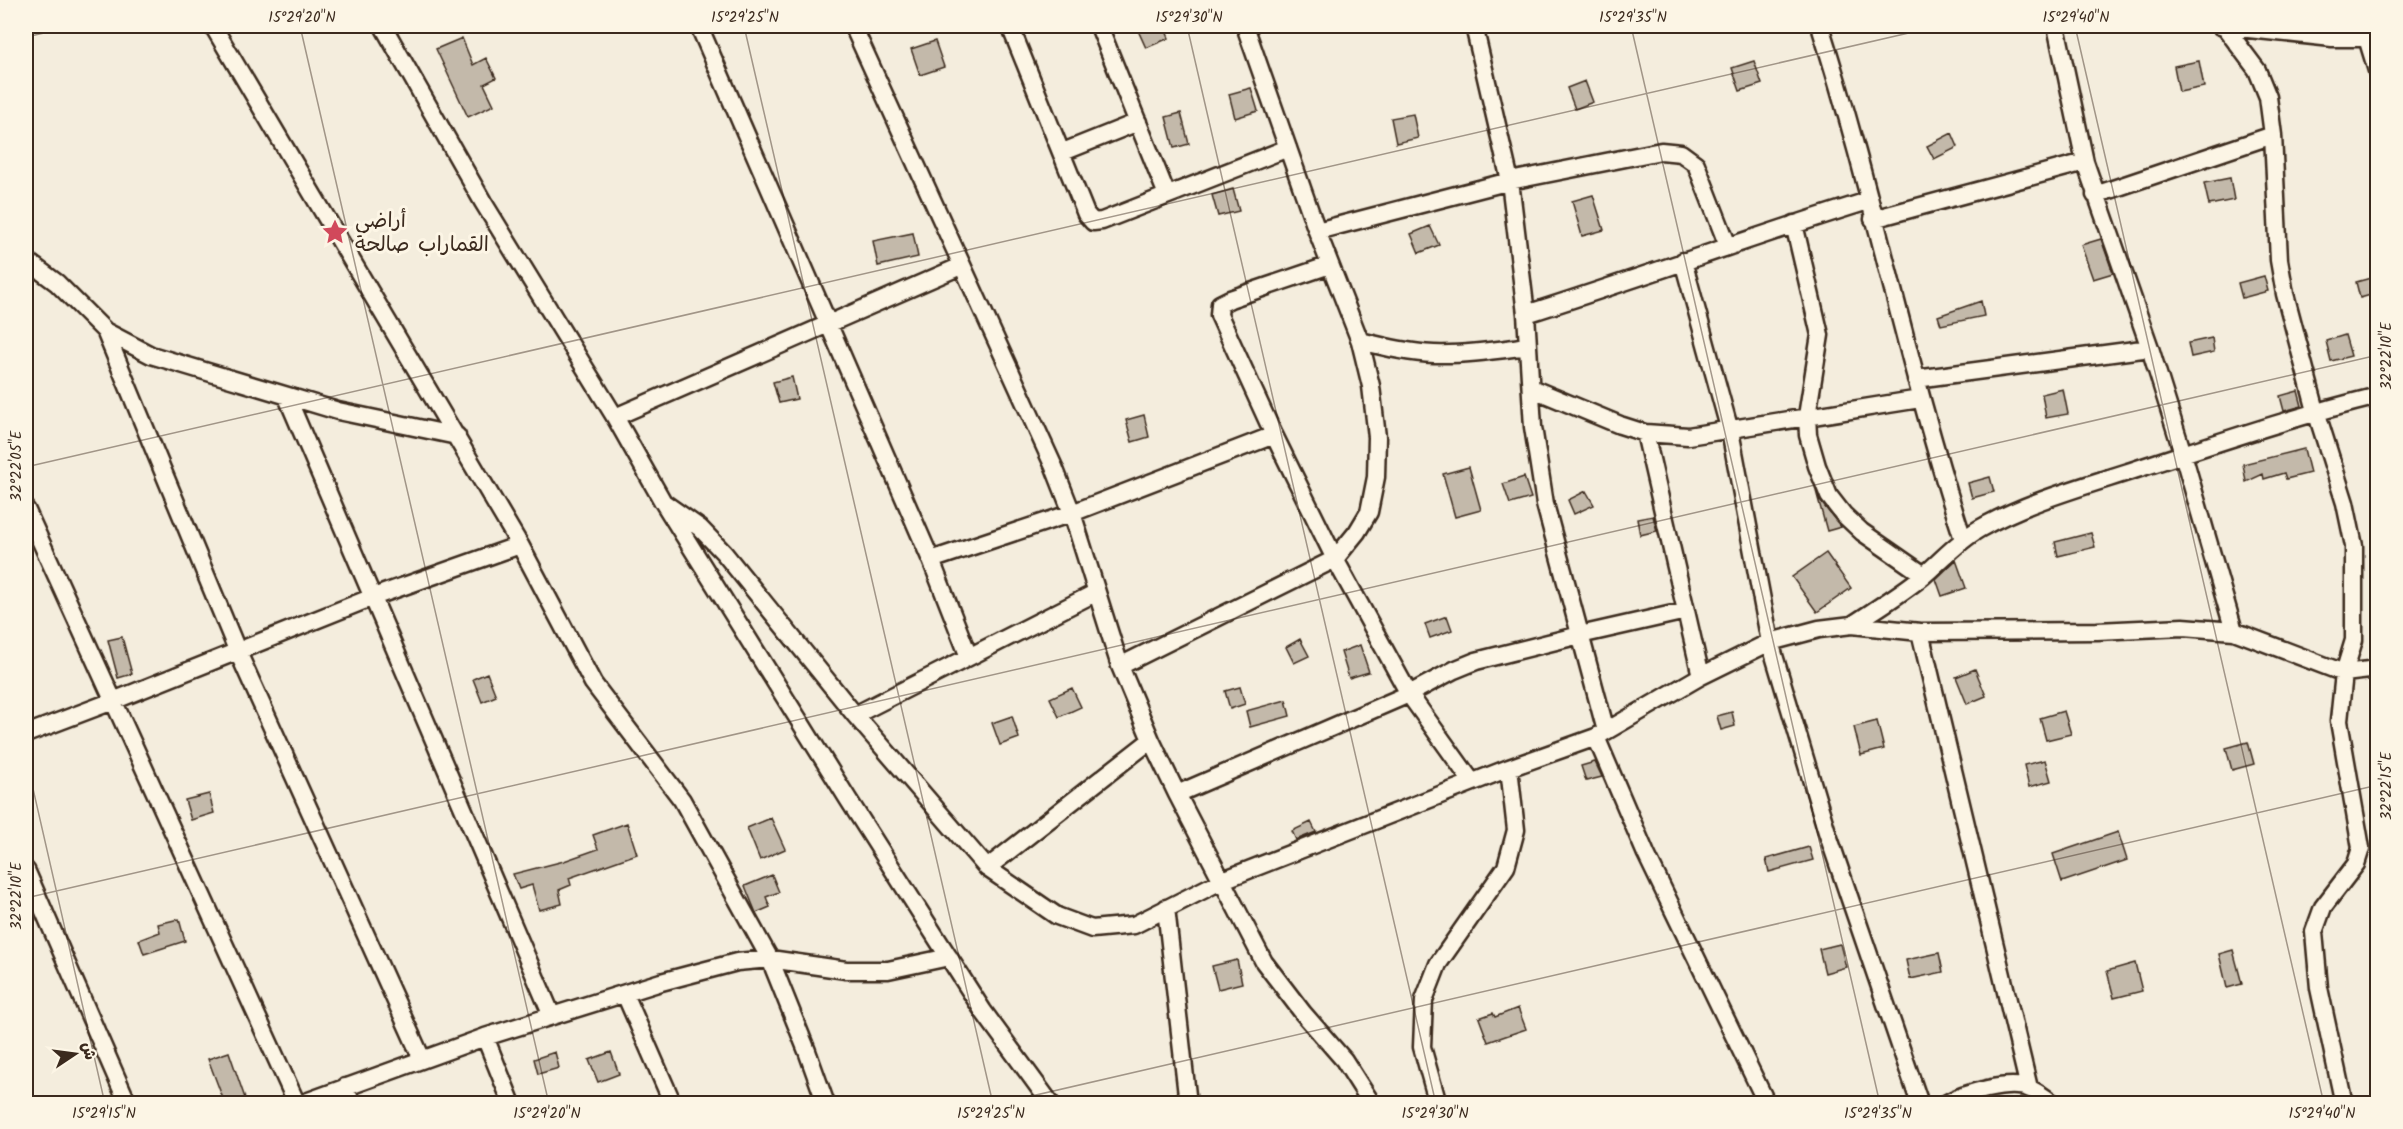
<svg xmlns="http://www.w3.org/2000/svg" width="2403" height="1129" viewBox="0 0 2403 1129" font-family="Kalam,'Playpen Sans Arabic',sans-serif">
  <style>
    .building { fill: #c3b9aa; stroke: #3b2a1e; stroke-width: 1.5 }
    .lines { fill: none; stroke-linecap: round; stroke-linejoin: round }
    .street-casing { stroke: #3b2a1e; stroke-width: 21 }
    .street { stroke: #fcf5e5; stroke-width: 16 }
    .ticks { fill: none; stroke: #3b2a1e; stroke-width: 1.5; stroke-opacity: 0.45 }
    .labels { text-anchor: middle; stroke-width: 6; stroke-linejoin: round; paint-order: stroke }
    .poi-label { font-size: 21px; fill: #3b2a1e; stroke: #fcf5e5; text-anchor: start }
    .neatline { fill: none; stroke: #3b2a1e; stroke-width: 2 }
    .ticks-label { font-size: 15px; text-anchor: middle; fill: #3b2a1e }
  </style>
  <rect width="100%" height="100%" fill="#f4eddd"/>
  <filter id="ink" filterUnits="userSpaceOnUse"><feTurbulence type="fractalNoise" baseFrequency=".0167" numOctaves="2"/><feDisplacementMap in="SourceGraphic" scale="12" xChannelSelector="R" yChannelSelector="G"/><feConvolveMatrix kernelMatrix="1 2 1 2 8 2 1 2 1" color-interpolation-filters="sRGB"/></filter>
  <g filter="url(#ink)">
    <path class="building" d="M1136,26H1164L1169,38L1146,48Z
      M462,38L473,65L486,58L496,78L484,84L494,105L468,117L436,49Z
      M935,41L944,67L920,75L911,49Z
      M1754,61L1762,84L1740,91L1732,68Z
      M2199,61L2204,87L2179,92L2174,66Z
      M1585,81L1593,102L1575,109L1567,88Z
      M1251,88L1258,111L1235,118L1229,94Z
      M1181,113L1189,144L1174,148L1166,117Z
      M1413,114L1418,138L1396,143L1391,118Z
      M1952,133L1958,147L1934,159L1927,146Z
      M2230,178L2234,200L2209,205L2204,183Z
      M1233,189L1239,211L1218,216L1212,195Z
      M1593,195L1604,230L1582,236L1572,201Z
      M1430,226L1439,245L1419,253L1411,234Z
      M913,233L918,257L878,266L873,241Z
      M2101,239L2113,273L2093,279L2081,245Z
      M2264,276L2268,291L2242,298L2238,283Z
      M2378,276V293L2360,298L2356,282Z
      M1981,301L1984,316L1941,325L1938,316Z
      M2345,335L2351,356L2331,361L2326,341Z
      M2212,338L2214,352L2191,357L2188,343Z
      M792,377L797,399L779,403L773,382Z
      M2063,389L2068,414L2046,418L2042,394Z
      M2298,391L2302,406L2284,411L2280,396Z
      M1144,415L1149,437L1132,442L1126,420Z
      M2304,449L2310,473L2286,479L2284,473L2264,479L2263,474L2246,482L2243,464Z
      M1469,467L1481,510L1455,517L1443,474Z
      M1524,477L1531,498L1510,504L1503,484Z
      M1990,477L1994,492L1972,498L1968,483Z
      M1586,491L1594,505L1574,514L1568,500Z
      M1816,491L1821,502L1841,527L1827,531Z
      M1653,516L1657,531L1640,535L1637,519Z
      M2091,533L2095,547L2058,556L2055,542Z
      M1826,553L1851,588L1817,612L1792,577Z
      M1956,560L1966,588L1942,596L1936,579Z
      M1447,616L1452,630L1430,638L1425,624Z
      M122,637L132,674L118,678L108,640Z
      M1300,639L1309,656L1294,663L1286,647Z
      M1360,645L1369,672L1349,678L1341,652Z
      M1975,669L1986,696L1967,704L1956,677Z
      M487,673L496,696L482,702L473,679Z
      M1240,687L1245,704L1230,709L1225,691Z
      M1072,688L1081,707L1059,717L1050,698Z
      M1286,700L1290,716L1250,727L1246,711Z
      M2064,711L2071,734L2046,740L2040,718Z
      M1732,712L1735,726L1721,730L1717,716Z
      M1012,716L1019,738L1000,745L992,723Z
      M1877,721L1884,749L1861,755L1854,727Z
      M2248,742L2254,764L2232,770L2226,748Z
      M2045,760L2051,781L2029,787L2024,765Z
      M1595,762L1602,777L1586,781L1581,766Z
      M209,794L214,813L191,820L185,800Z
      M771,818L785,849L760,860L747,828Z
      M1311,822L1316,832L1296,840L1292,831Z
      M627,823L637,854L569,878L571,885L559,890L562,904L539,910L532,885L519,889L513,874L564,861L598,849L593,835Z
      M2118,832L2127,860L2062,882L2053,854Z
      M1809,847L1813,860L1769,872L1766,859Z
      M772,875L779,892L766,897L770,907L756,913L745,886Z
      M179,919L185,941L144,954L139,940L160,932L158,924Z
      M1840,944L1846,967L1825,973L1819,949Z
      M2233,950L2242,984L2227,988L2219,954Z
      M1939,953L1943,972L1910,979L1906,960Z
      M1237,960L1242,983L1218,989L1212,966Z
      M2135,963L2142,991L2114,998L2107,971Z
      M1518,1008L1526,1029L1488,1042L1479,1018L1493,1013L1495,1017Z
      M229,1052L247,1104H225L208,1059Z
      M555,1052L559,1068L538,1074L534,1059Z
      M611,1052L619,1074L598,1082L589,1060Z"/>
    <g class="lines">
      <g class="street-casing">
        <path id="street" d="M213,26L520,545L593,683L682,800L770,959L807,1051L826,1104
          M383,26L483,202L615,417L663,502L848,799L983,1011L1051,1104
          M699,26L931,560L969,657
          M853,26L1054,467L1072,513L1120,666L1151,740L1177,794L1264,962L1303,1013L1344,1060L1372,1104
          M1010,26L1086,214L1093,222L1102,221L1288,148
          M1099,26L1167,195
          M1474,26L1510,181L1526,314L1533,427L1545,504L1606,731
          M1820,26C1874,195 1908,370 1963,539
          M2056,26L2085,162L2150,348L2183,454L2234,631
          M2220,26L2332,38H2378
          M2224,26L2257,70L2268,97L2273,135L2279,260L2285,294L2316,411L2345,503L2354,546V640L2344,673L2339,721L2361,848L2356,864L2323,907L2314,932L2319,988L2344,1104
          M2367,38L2378,74
          M1063,152L1138,122
          M2095,195L2273,135
          M1873,219L2085,162
          M1794,224L1820,335L1807,416L1808,435L1817,466L1829,496L1843,514L1862,532L1924,575
          M1317,231L1510,181L1661,151L1681,153L1696,164L1728,246
          M26,260L57,283L105,331L151,355L338,411L457,436
          M1683,261L1730,431L1770,642L1827,832L1920,1104
          M1330,265L1230,299L1220,304L1219,315L1274,435L1335,559L1409,694L1472,782
          M1526,314C1641,278 1754,236 1868,201
          M105,331L237,650L422,1059
          M1360,341C1385,347 1409,353 1434,354C1465,355 1497,350 1528,346
          M1916,379L2150,348
          M1531,388L1620,425L1645,433L1688,436L1920,399
          M287,397L552,1016
          M615,417L961,266
          M1645,433L1701,676
          M663,502L700,528L724,553L855,715L987,868L1057,916L1092,929L1134,925L1223,880L1509,768L1596,737L1701,676L1770,642L1819,629L1852,625L1920,632L2097,631L2183,627L2234,631L2344,673L2378,669
          M26,509L297,1104
          M931,560L1072,513L1274,435
          M1852,625C1876,609 1901,594 1923,576C1942,560 1957,542 1979,529C2026,502 2085,486 2137,469C2217,443 2296,416 2378,396
          M1920,632L2029,1088
          M1120,666L1335,559L1357,532L1369,512L1376,477L1377,437L1371,386L1360,341L1317,231L1245,26
          M855,715L1095,593
          M26,734L113,701L373,597L520,545
          M1596,737L1646,854L1767,1104
          M1177,794L1409,694L1454,670L1476,661L1580,635L1686,611
          M987,868L1151,740
          M26,870L128,1104
          M1166,908L1188,1104
          M625,994L673,1104
          M485,1037L512,1104
          M345,1087L352,1104
          M300,1104L485,1037L661,982L737,962L770,959L846,970H888L949,957
          M1438,1104L1422,1047L1424,1000L1438,964L1506,867L1516,830L1509,768
          M1945,1104C1964,1093 2010,1080 2030,1089C2039,1092 2046,1099 2054,1104"/>
      </g>
      <use href="#street" class="street"/>
    </g>
  </g>
  <path class="ticks" d="M300,26L549,1104M744,26L993,1104M1187,26L1436,1104M1631,26L1880,1104M2075,26L2324,1104M26,37L76,26M26,467L1939,26M26,758L105,1104M26,898L2378,355M997,1104L2378,785"/>
  <defs>
    <g id="sight-bare" transform="scale(2.07)"><path d="M0-6L1.8-2.2L6-1.7L2.9 1.2L3.7 5.4L0 3.3L-3.7 5.4L-2.9 1.2L-6-1.7L-1.8-2.2Z" fill="#d1495b" stroke="#fcf5e5" stroke-width="2.5" paint-order="stroke"/></g>
  </defs>
  <g fill-rule="evenodd">
    <use href="#sight-bare" x="335" y="232"/>
  </g>
  <g class="labels">
    <g class="poi-label">
      <text x="355" y="227">أراضي<tspan x="355" dy="24">القماراب صالحة</tspan></text>
    </g>
  </g>
  <rect width="2403" height="1129" fill="none" stroke="#fcf5e5" stroke-width="66"/>
  <g transform="translate(75 1054) rotate(77)" stroke="#fcf5e5" stroke-width="4.5" paint-order="stroke">
  <path d="M0-4.5L10 22L0 15L-10 22Z" fill="#3b2a1e"/>
  <text y="-9" font-size="16" font-weight="bold" text-anchor="middle" fill="#3b2a1e">ش</text>
  </g>
  <rect x="33" y="33" width="2337" height="1063" class="neatline"/>
  <g class="ticks-label">
    <text x="302" y="22">15°29'20"N</text>
    <text x="745" y="22">15°29'25"N</text>
    <text x="1189" y="22">15°29'30"N</text>
    <text x="1633" y="22">15°29'35"N</text>
    <text x="2076" y="22">15°29'40"N</text>
    <text transform="translate(2386 356) rotate(-90)" y="5">32°22'10"E</text>
    <text transform="translate(16 466) rotate(-90)" y="5">32°22'05"E</text>
    <text transform="translate(2386 786) rotate(-90)" y="5">32°22'15"E</text>
    <text transform="translate(16 896) rotate(-90)" y="5">32°22'10"E</text>
    <text x="104" y="1118">15°29'15"N</text>
    <text x="547" y="1118">15°29'20"N</text>
    <text x="991" y="1118">15°29'25"N</text>
    <text x="1435" y="1118">15°29'30"N</text>
    <text x="1878" y="1118">15°29'35"N</text>
    <text x="2322" y="1118">15°29'40"N</text>
  </g>
</svg>
